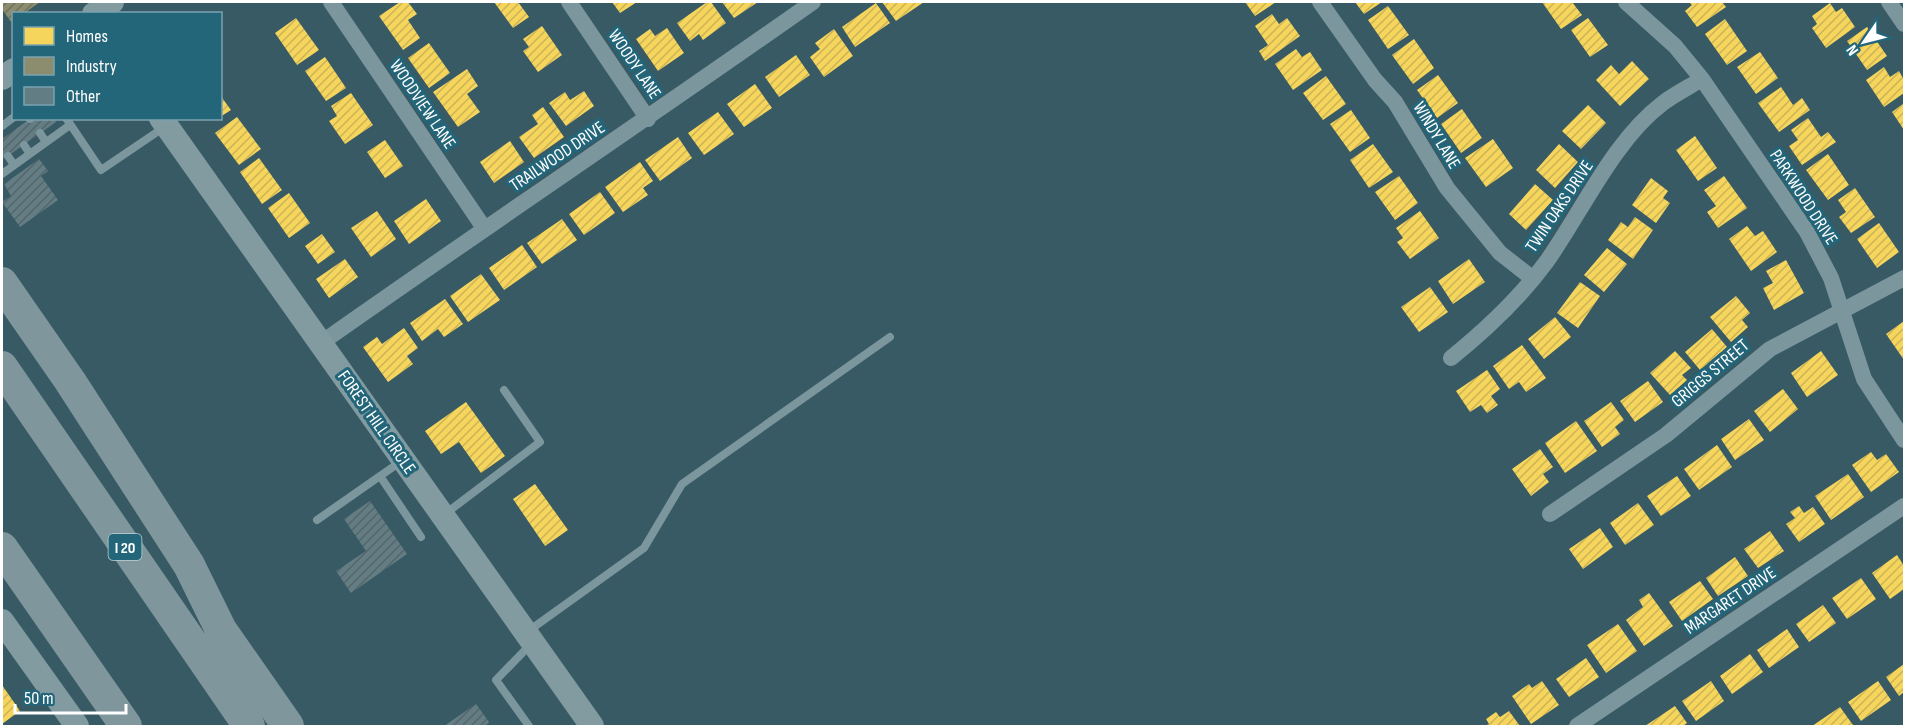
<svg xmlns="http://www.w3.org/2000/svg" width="1906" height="728" viewBox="0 0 1906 728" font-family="'Sofia Sans Condensed',sans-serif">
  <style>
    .homes { fill: url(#homes-hatch) }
    .industry { fill: url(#industry-hatch) }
    .building { fill: url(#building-hatch) }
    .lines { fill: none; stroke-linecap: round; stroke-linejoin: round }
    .lane { stroke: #7b969c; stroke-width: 8 }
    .street { stroke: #7b969c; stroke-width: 16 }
    .secondary { stroke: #829ba1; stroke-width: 24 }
    .highway { stroke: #7e969c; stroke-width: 32 }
    .labels { text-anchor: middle; stroke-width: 6; stroke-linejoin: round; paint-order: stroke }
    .shield { fill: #236579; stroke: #bdd1d7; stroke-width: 1.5 }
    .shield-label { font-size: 16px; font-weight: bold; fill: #fff }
    .street-label { font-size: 18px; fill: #fff; stroke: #236579 }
  </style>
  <defs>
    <pattern id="homes-hatch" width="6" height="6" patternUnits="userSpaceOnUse" patternTransform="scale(1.5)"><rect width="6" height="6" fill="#f6d55c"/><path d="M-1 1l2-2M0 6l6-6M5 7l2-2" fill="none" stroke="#ccb358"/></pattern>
    <pattern id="industry-hatch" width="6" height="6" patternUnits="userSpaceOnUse" patternTransform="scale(1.5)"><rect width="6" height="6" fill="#8c8c6e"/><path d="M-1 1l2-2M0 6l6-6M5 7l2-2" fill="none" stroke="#727260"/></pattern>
    <pattern id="building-hatch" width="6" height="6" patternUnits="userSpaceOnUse" patternTransform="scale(1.5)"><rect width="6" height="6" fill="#637d85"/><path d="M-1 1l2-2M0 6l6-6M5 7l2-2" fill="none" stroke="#586468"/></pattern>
  </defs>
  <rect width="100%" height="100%" fill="#375a65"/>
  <path class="homes" d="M400,2H408L417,14L408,20L420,38L403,50L379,16Z
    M494,2H518L529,17L513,28Z
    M612,2H637L620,13Z
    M707,2H711L726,23L703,40L699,34L690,41L677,23Z
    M722,2H758L734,18Z
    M882,2H924L896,21Z
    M1245,2H1276L1255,16Z
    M1355,2H1382L1364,14Z
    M1542,2H1572L1582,15L1561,29Z
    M1689,2H1722L1726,7L1697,27L1685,11L1692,5Z
    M876,3L890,23L855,47L842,27Z
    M1830,3L1836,12L1842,8L1855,27L1826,48L1812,28L1817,24L1812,16Z
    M1388,6L1409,35L1388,49L1368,20Z
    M1272,14L1279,24L1287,18L1300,36L1265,61L1259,51L1268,45L1255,26Z
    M296,18L319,50L297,65L275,33Z
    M1588,18L1608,45L1590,57L1571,30Z
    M1725,19L1747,51L1727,65L1705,34Z
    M542,26L562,55L538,72L523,51L529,47L523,39Z
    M1867,27L1887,56L1867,70L1847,41Z
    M667,28L684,53L658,71L636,39L650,29L655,36Z
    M834,29L853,56L824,77L810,57L820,49L815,43Z
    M1414,39L1434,68L1413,84L1392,55Z
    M429,43L450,73L429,88L408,58Z
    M1296,49L1302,57L1310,52L1322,70L1293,90L1275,64Z
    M1760,52L1778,78L1756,94L1737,67Z
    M796,55L810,75L779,97L765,77Z
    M325,57L346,88L326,101L305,71Z
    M1632,61L1649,79L1620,106L1596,80L1611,65L1619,74Z
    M1884,67L1890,77L1899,71L1904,80V93L1884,107L1866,80Z
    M467,69L478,86L467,94L480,112L458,127L433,92Z
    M1438,75L1458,103L1437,118L1417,90Z
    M1326,76L1346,104L1323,120L1303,93Z
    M755,84L772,108L744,127L727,104Z
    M1781,87L1793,105L1802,98L1810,110L1779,132L1758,103Z
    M584,91L594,106L566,126L549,103L565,92L570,100Z
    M351,93L373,125L345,144L329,121L337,116L331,106Z
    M220,95L231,110L220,117Z
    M1904,103V130L1892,112Z
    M1588,105L1606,123L1581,149L1562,131Z
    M543,107L564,137L534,158L519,137L538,124L532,115Z
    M1462,109L1482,138L1461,153L1441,124Z
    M1351,110L1370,138L1350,152L1330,124Z
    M718,112L734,134L704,155L688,133Z
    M237,117L261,149L239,165L215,133Z
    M1808,118L1821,137L1828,132L1836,142L1802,165L1789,146L1798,140L1791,130Z
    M1695,136L1717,168L1698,181L1676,150Z
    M678,137L692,158L660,181L645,160Z
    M1493,139L1513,168L1486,187L1465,158Z
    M385,140L403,166L385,178L367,152Z
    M510,141L524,162L494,183L480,162Z
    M1373,144L1393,172L1369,188L1350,160Z
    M1559,144L1578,162L1555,188L1536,170Z
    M1828,154L1849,185L1828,200L1806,170Z
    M259,158L282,190L262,204L240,172Z
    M640,162L653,181L643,188L648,195L623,212L605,187Z
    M1399,176L1418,203L1395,220L1375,192Z
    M1724,176L1747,208L1718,228L1707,212L1716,206L1704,190Z
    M1651,178L1668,191L1663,198L1670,203L1656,223L1632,205Z
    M1535,184L1553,200L1526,230L1509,214Z
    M1855,188L1875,217L1851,233L1839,217L1846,212L1838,200Z
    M600,192L615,213L584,235L569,214Z
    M289,193L310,223L289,238L268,208Z
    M426,199L441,221L409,244L394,221Z
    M377,211L396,239L371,257L351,228Z
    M1420,211L1439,238L1410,259L1397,242L1403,238L1396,228Z
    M1635,217L1653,230L1633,259L1608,240L1621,222L1628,227Z
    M562,219L577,240L542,264L527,243Z
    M1879,223L1899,252L1877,268L1857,239Z
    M1747,226L1755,236L1763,231L1777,252L1751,271L1729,239Z
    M322,234L335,252L318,264L305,246Z
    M522,245L537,267L504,290L489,268Z
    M1607,248L1627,264L1604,292L1584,275Z
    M345,259L358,277L329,298L316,279Z
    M1469,259L1485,282L1453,304L1438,281Z
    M1786,260L1804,293L1774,310L1763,288L1773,283L1766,271Z
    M481,274L500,300L468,322L450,296Z
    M1580,282L1600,296L1578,328L1557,313Z
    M1430,287L1448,312L1419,332L1401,307Z
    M1736,296L1750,313L1742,320L1748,327L1731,342L1710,317Z
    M445,299L463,324L444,337L438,329L422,341L410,323Z
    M1555,317L1571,337L1544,359L1528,339Z
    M1904,321V360L1886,334Z
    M404,328L418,348L407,356L413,364L388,382L363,347L377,337L382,344Z
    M1712,329L1727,347L1700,370L1685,352Z
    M1522,345L1546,378L1526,392L1519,382L1509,389L1493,366Z
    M1675,351L1691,368L1682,375L1687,380L1670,395L1650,373Z
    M1821,351L1838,375L1807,397L1791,373Z
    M1487,370L1500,389L1491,396L1498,405L1487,413L1481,405L1470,412L1456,391Z
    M1648,381L1663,402L1635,422L1620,401Z
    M1783,389L1798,409L1770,432L1754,411Z
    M466,402L505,456L481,473L459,442L441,454L425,431Z
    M1611,402L1624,420L1615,427L1620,434L1602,447L1584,421Z
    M1749,419L1764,440L1735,460L1721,439Z
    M1576,421L1597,451L1565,473L1545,443Z
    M1717,445L1732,467L1699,490L1684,469Z
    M1540,449L1553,467L1543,474L1549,482L1531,496L1512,469Z
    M1871,452L1877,460L1886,454L1899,472L1871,492L1852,465Z
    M1848,474L1864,497L1831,520L1815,496Z
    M1677,476L1691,496L1661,516L1647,496Z
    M535,484L568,530L545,546L513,499Z
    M1638,503L1654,525L1625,545L1610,523Z
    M1799,506L1804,513L1813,507L1825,524L1799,542L1786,524L1795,518L1790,512Z
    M1600,528L1613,547L1583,569L1569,549Z
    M1770,531L1784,551L1758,568L1744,549Z
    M1897,555L1904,566V589L1890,599L1872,573Z
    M1735,557L1748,576L1718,596L1706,578Z
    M1861,578L1876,599L1847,619L1832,598Z
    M1700,581L1713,599L1682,621L1669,602Z
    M1649,593L1673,626L1644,646L1626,620L1643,607L1639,600Z
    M1823,605L1836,623L1809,642L1796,624Z
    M1618,624L1637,651L1606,673L1587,645Z
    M1787,629L1799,647L1769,668L1757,650Z
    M1750,654L1763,672L1732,694L1720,676Z
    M1586,658L1599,677L1569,697L1556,679Z
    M1904,664V692L1899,696L1886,677Z
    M1542,681L1559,705L1531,724L1512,696L1529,684L1532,688Z
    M1711,681L1724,701L1696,721L1682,701Z
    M1878,681L1891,700L1861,721L1848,702Z
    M2,685L20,711L2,724Z
    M1675,706L1687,723L1683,726H1645Z
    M1840,707L1853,725L1812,726Z
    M1509,711L1520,726H1485L1489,724L1486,719L1496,712L1500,717Z"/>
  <path class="industry" d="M2,2H40L23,14H14L11,22L2,9Z"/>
  <path class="building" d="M31,118H54L56,122L2,160V139Z
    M39,159L48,171L41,176L58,200L20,227L2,202L11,196L4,184Z
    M370,501L407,554L351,593L336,571L366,551L344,519Z
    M476,704L489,722L485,726H444Z"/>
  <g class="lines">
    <path class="lane" d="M30,118V119
      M66,118L101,170L166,126
      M2,126L14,117
      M40,133L46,142
      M24,145L30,154
      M8,156L14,165
      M2,174L70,125
      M380,476L421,537
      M445,514L540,442L504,390
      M317,520L403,460
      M527,632L644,548L682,484L890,337
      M529,726L496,680L531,644"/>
    <path class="street" d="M331,2L484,228
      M569,2L648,119
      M1320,2L1375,80L1395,102L1447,188L1500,253L1532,278
      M1626,2L1675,46L1702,79L1807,232L1831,278L1864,379L1904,440
      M1889,2L1904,24
      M321,343C484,228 650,117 813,2
      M1451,358C1487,329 1520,298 1547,261C1583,210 1613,141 1663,103C1675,94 1689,87 1702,79
      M1550,514L1666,435L1770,349L1904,278
      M1577,726L1904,506"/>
    <path class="secondary" d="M94,14L112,2
      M2,78L14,70
      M161,118L592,726
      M2,621L77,726"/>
    <path class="highway" d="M2,283L70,381L189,565L221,630L288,726
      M2,367L249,726
      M2,548L126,726"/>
  </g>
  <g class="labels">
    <rect class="shield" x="108.5" y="534" width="33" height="26" rx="4.5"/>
    <g class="shield-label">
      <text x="125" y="553">I 20</text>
    </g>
    <g class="street-label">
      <text transform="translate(635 64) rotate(56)" y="6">WOODY LANE</text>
      <text transform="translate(423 104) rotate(56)" y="6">WOODVIEW LANE</text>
      <text transform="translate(1437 135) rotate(59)" y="6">WINDY LANE</text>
      <text transform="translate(557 156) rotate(-34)" y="6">TRAILWOOD DRIVE</text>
      <text transform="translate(1804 197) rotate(57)" y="6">PARKWOOD DRIVE</text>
      <text transform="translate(1559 206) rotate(-56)" y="6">TWIN OAKS DRIVE</text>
      <text transform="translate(1710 373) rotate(-40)" y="6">GRIGGS STREET</text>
      <text transform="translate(377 422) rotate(55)" y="6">FOREST HILL CIRCLE</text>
      <text transform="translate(1730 600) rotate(-34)" y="6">MARGARET DRIVE</text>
    </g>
  </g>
  <rect width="1906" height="728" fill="none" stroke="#ffffff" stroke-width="6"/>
  <rect x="12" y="12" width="210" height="108" fill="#236579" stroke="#7ba3af" stroke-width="1.5"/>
  <rect x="24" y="27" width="30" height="18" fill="#f6d55c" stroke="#7ba3af" stroke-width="1.5"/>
  <text x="66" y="42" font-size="18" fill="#ffffff">Homes</text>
  <rect x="24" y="57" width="30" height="18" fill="#8c8c6e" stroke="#7ba3af" stroke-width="1.5"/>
  <text x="66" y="72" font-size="18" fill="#ffffff">Industry</text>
  <rect x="24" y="87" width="30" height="18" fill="#637d85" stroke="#7ba3af" stroke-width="1.5"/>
  <text x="66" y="102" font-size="18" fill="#ffffff">Other</text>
  <g transform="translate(1864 42) rotate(235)" stroke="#236579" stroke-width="4.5" paint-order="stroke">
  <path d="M0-4.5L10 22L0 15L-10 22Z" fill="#ffffff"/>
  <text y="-9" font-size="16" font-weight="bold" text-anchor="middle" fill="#ffffff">N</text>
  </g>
  <path d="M15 704v9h111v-9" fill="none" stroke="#ffffff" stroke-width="3"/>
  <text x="24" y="704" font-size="18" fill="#ffffff" stroke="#236579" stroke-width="4.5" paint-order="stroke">50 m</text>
</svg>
